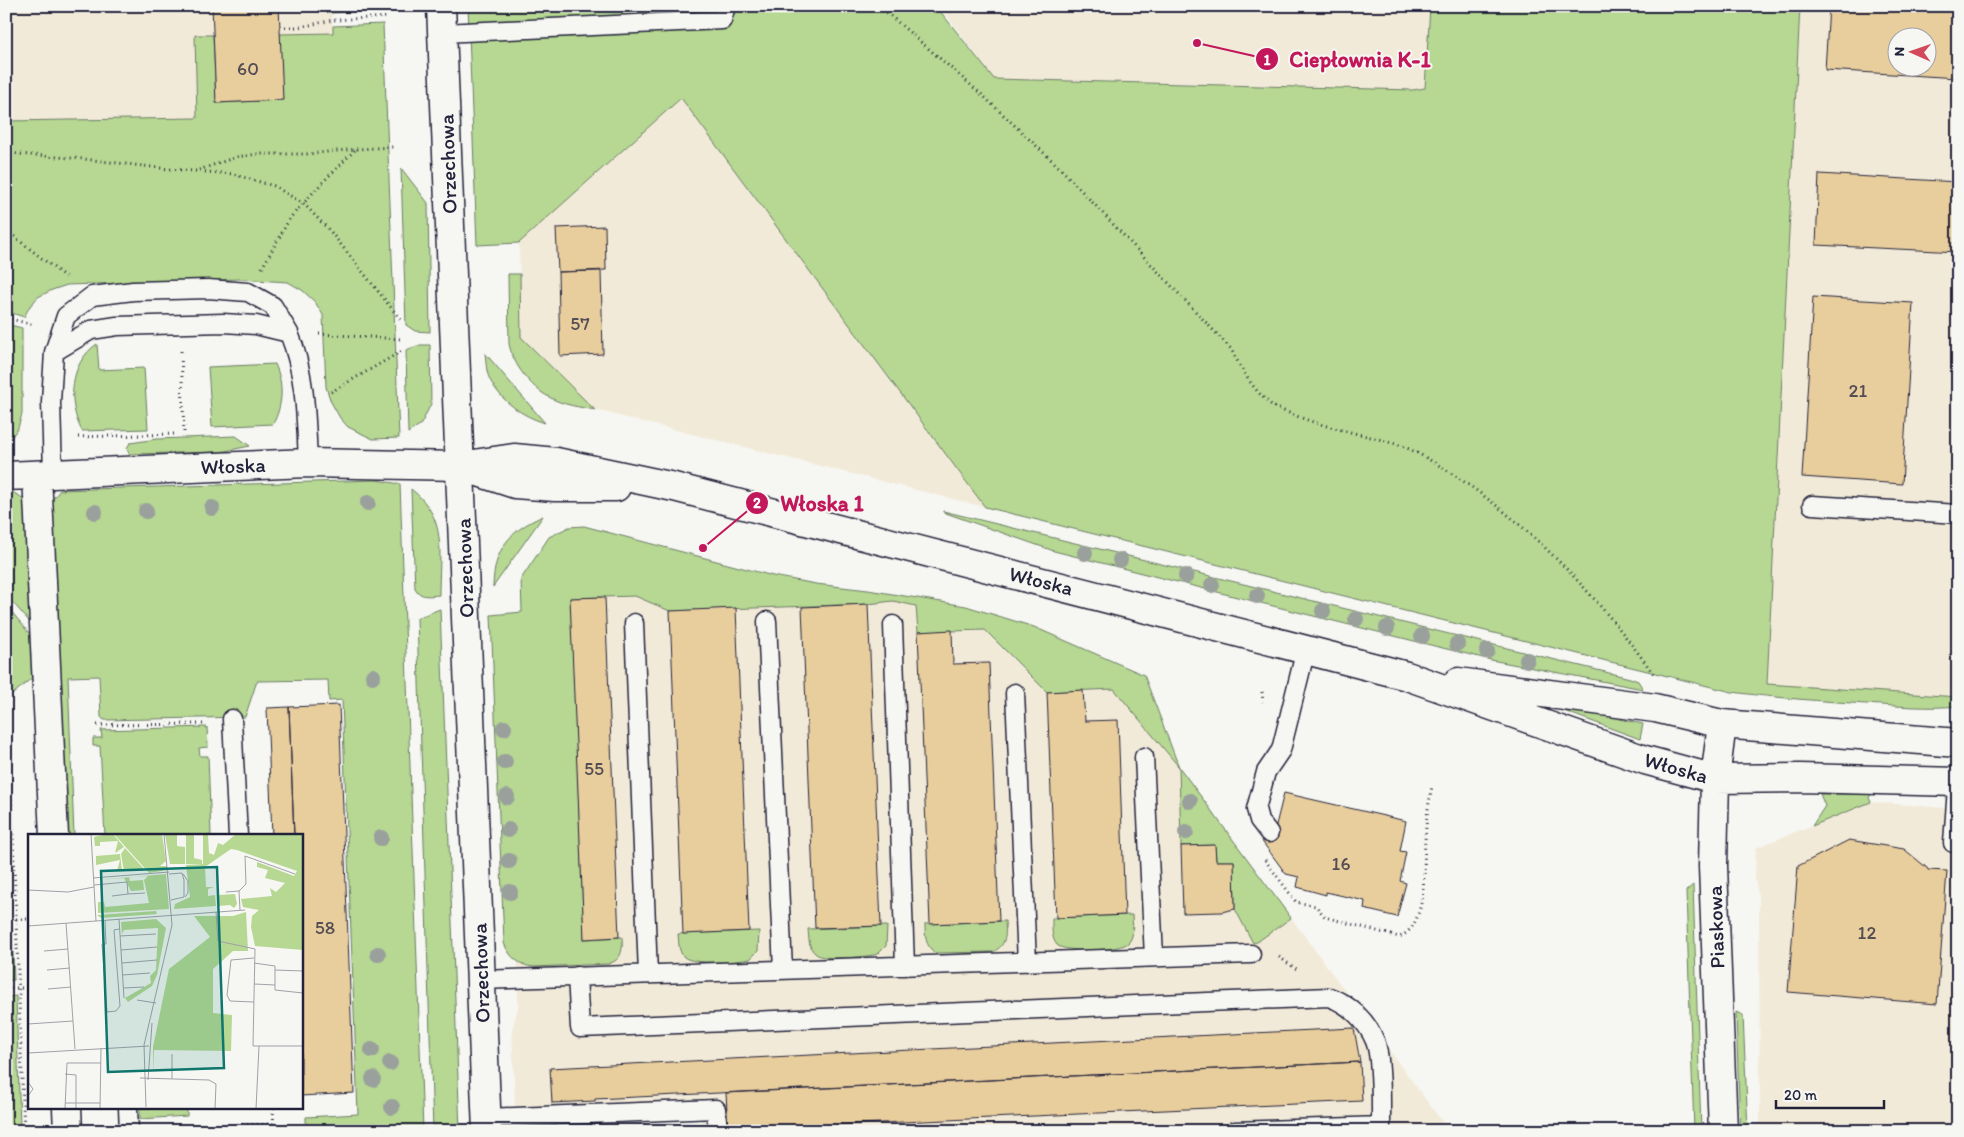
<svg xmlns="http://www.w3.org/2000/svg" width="1964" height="1137" viewBox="0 0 1964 1137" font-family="Itim,sans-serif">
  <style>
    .built { fill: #f2ead8; fill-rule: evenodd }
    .green { fill: #b6d892; stroke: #6c7d66 }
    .building { fill: #e9ce9d; stroke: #22223b; fill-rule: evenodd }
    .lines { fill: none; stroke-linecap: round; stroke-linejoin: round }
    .lane-casing { stroke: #22223b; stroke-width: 21 }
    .street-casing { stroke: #22223b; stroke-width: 31 }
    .path { stroke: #22223b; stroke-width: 3; stroke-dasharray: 1 4; stroke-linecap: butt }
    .lane { stroke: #f6f6f2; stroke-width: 18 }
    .street { stroke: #f6f6f2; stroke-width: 28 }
    .tree { fill: #9aa09c }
    .labels { text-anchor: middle; stroke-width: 4; stroke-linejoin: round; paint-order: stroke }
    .number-label { font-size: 19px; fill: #544d54 }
    .street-label { font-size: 21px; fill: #22223b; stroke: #f6f6f2 }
    .inset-road { fill: none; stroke: #a1a1a9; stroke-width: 1 }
    .view { fill: #0f766e; fill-opacity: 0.15; stroke: #0f766e; stroke-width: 2.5 }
    .inset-edge { fill: none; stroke: #22223b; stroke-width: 2.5 }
    .leader { fill: none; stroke: #c2185b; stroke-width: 2 }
    .callout-dot { fill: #c2185b; stroke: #f6f6f2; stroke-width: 2 }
    .mark-label { font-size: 15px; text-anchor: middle; font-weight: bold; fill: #fff }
    .callout-label { font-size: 22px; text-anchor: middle; font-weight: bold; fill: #c2185b; stroke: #f6f6f2; stroke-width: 4; stroke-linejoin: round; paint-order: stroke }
  </style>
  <rect width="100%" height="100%" fill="#f6f6f2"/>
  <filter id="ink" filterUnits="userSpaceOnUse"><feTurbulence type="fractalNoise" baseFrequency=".02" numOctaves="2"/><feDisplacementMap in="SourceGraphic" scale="10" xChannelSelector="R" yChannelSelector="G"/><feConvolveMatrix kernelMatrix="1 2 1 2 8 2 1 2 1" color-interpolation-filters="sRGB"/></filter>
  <g filter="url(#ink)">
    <path class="built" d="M6,6H332L338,127L6,133Z
      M939,6H1430L1425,89L1413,90L994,79Z
      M1800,6H1958V697L1767,685ZM1896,38H1926V68H1896Z
      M681,98L985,507L595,410L521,337L519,243Z
      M584,526L773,576L816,584L868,590L966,606L1034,627L1095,653L1449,1131H710L699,1119L679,1116L522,1124L515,1104L512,1030L518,1008V962L511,956L504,943L491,615L522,612L521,579L549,537L569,527Z
      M1871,802L1958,809V1131H1760L1759,897L1755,880L1756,848Z"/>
    <path class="green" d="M332,6H382V10L332,13Z
      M468,6H936L994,79L1413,90L1425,88L1430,6H1800L1767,684L1958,697V706C1928,709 1896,706 1866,704C1821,701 1777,698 1732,692L985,507L681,98L519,243L477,245Z
      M383,24L399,438L373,439L348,427L340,418L331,402L326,387L323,315L315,302L302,290L288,282L240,279L67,285L52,290L38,297L30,306L24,317L6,311V121L197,118L195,35H213L216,103L282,100L280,34L333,33V26Z
      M401,168L428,203L430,332L415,331L406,325Z
      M508,274H520L521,337L595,410C580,407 562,405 549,397C530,387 513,364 509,344Z
      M6,324L22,328V414L18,428L6,445Z
      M97,344L99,370L144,368L148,429L82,431C67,403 69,363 97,344Z
      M420,345H430L431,404L421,424L408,433L406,350Z
      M485,353L545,423C522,416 502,402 490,380C486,372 486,361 485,353Z
      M275,364C284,384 283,405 273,424L212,427L208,367Z
      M236,436L250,446L220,452L129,454L127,448L130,443L157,439Z
      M376,480L400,484L423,1131H306V1117L358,1114L342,700L329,701L328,680L257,681L245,717L104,720L101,717L99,676L68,677L74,836H63L49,512L52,500L60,490Z
      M411,489C448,518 439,552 439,595C429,596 420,598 415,588Z
      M12,492L21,497L28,503L37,630L6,595V493Z
      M943,511L1630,678L1638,681L1643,689L1491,660L1265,604L1054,551L943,512Z
      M543,516L493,587C494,549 509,531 543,516Z
      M584,526L773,576L816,584L868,590L966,606L1034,627L1144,675L1179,767L1291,918L1257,942L1253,943L1235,909L1234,861H1216L1215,845L1181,846L1179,767L1114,689L1047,692L985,630L918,632L916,606L893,601L868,604L670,611L635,596L571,598L584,939L622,937C623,950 622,960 608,964L533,967C518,965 509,956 504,943L491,615L522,612L521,579L549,537L569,527Z
      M6,605L38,644L40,671L6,700Z
      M440,609L460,1131H433L417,618Z
      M1563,707L1643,724L1640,739L1561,710Z
      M207,727L208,747L199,748L200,756H208L211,836H105L100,746H93V738H102L101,730Z
      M6,784L11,909L6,911Z
      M1820,794H1871L1869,798L1871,802L1812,826L1825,806Z
      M1693,885L1701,1131H1694L1686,891Z
      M1132,915C1132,923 1135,935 1129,942C1123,951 1064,953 1057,945C1051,938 1052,927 1052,918Z
      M1005,921C1006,934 1007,945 993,952L935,953C925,945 925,936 925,924Z
      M6,925L12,928L14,980L6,981Z
      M887,926L886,946L878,954C866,957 825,961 816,954C808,948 809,938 808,929Z
      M759,931L758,951L750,959C738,962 693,965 684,957C678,951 679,942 678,934Z
      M16,996L20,1127L16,1131H6V997Z
      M1736,1012L1743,1015L1748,1131H1740Z
      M140,1108H187V1116L140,1119Z"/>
    <path class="building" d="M212,6H279L283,100L216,103Z
      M1829,6H1912L1958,9V78L1825,70ZM1896,38H1926V68H1896Z
      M1819,174L1958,182V252L1816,245Z
      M605,226L606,270L558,272L556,228Z
      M601,271L603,354L560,356L558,272Z
      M1813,297L1913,303L1902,484L1802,477Z
      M605,597L619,937L584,939L570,598Z
      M868,604L881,926L815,928L802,607Z
      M736,608L749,931L683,934L670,611Z
      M952,630L953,664L989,663L999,921L930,924L918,632Z
      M1083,690L1085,721L1118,720L1125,915L1056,918L1047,692Z
      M339,705L354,1093L301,1096V836H294L289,707Z
      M289,707L294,836H272L267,708Z
      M1284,793L1406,821L1400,851L1406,852L1400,881L1406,883L1397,917L1364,909L1365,901L1326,892V895L1297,887L1299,877L1286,874L1261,840L1275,829Z
      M1849,840L1904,849L1927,868L1928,870L1947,871L1937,1004L1788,992L1798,866Z
      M1215,845L1216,861H1234L1235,909L1221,912L1183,913L1181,846Z
      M1354,1028L1360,1062L595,1099V1101L552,1103L550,1068Z
      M1360,1062L1362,1101L728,1130L726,1093Z"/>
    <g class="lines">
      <g class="lane-casing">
        <path id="lane" d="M443,33L722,20L726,6
          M54,352L66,316L92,296L133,291L208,289L248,292L273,306L289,333
          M53,474L51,402L54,352L91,330L117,326L223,323L256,325L289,333C306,375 306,419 308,463
          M1812,505L1958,514
          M767,621L783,970
          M634,623L648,974
          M893,625L905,966
          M1015,693L1027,962
          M232,719L238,836
          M1144,757L1154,957
          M1269,833L1259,820L1256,809L1266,772L1281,750L1306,649
          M1953,843L1958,774
          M577,976L580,1028L1329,997C1349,1004 1367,1021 1375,1041C1382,1058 1381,1106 1381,1126L1235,1131
          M482,980L1251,954
          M128,1108L129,1131
          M487,1118L716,1109L718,1131"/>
      </g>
      <g class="street-casing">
        <path id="street" d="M441,6L487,1131
          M466,468L515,484L555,487H616
          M37,475L54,836
          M6,476L308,463L460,466L514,458L556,462L674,487L1407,676L1645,760L1715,779L1800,778L1958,782
          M1458,682L1655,708L1722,724L1958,743
          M1722,724L1715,779L1713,866L1723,1131
          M67,1108L68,1131"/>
      </g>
      <path class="path" d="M879,6L980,93L1060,168L1231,349C1242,370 1253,391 1273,406C1279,410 1288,412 1294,415C1328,429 1365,434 1399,445C1414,450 1430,460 1443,468C1528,521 1597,595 1655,676
        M280,27H300L333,20L388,17
        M6,152L18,154L84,159L169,169L233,174L274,186L304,204L330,231L401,320
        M199,170L236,157L258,154H308L357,149L393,147
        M6,230L68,279
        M262,268L290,218L320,185L355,150
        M6,318L35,325
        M319,334L401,339
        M181,351L184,433
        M331,392L402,351
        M78,437L174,434
        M1262,692L1263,702
        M8,704L24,1131
        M97,725L204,724
        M1265,860L1296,902L1316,906L1325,917L1399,937C1429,926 1423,866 1425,841C1426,822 1428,805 1432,787
        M6,919H29
        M1279,957L1298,970
        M6,988H29
        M273,1108L274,1131
        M157,1128L274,1124"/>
      <use href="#lane" class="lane"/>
      <use href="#street" class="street"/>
    </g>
    <g class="tree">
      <circle cx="368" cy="503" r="8"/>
      <circle cx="212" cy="508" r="8"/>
      <circle cx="146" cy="511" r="8"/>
      <circle cx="95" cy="512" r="8"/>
      <circle cx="1085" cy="553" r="8"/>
      <circle cx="1120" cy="560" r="8"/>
      <circle cx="1186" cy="576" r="8"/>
      <circle cx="1212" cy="585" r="8"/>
      <circle cx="1257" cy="596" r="8"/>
      <circle cx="1323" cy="611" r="8"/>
      <circle cx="1356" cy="619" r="8"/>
      <circle cx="1387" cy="628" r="8"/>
      <circle cx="1422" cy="636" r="8"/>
      <circle cx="1457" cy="644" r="8"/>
      <circle cx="1487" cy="651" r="8"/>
      <circle cx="1527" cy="660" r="8"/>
      <circle cx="373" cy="676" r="8"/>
      <circle cx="504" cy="728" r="8"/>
      <circle cx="505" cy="762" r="8"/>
      <circle cx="507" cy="797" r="8"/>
      <circle cx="1190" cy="801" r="8"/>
      <circle cx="508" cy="830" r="8"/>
      <circle cx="1186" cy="832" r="8"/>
      <circle cx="381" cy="838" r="8"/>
      <circle cx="509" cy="861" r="8"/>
      <circle cx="510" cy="892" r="8"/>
      <circle cx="378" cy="954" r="8"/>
      <circle cx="372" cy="1050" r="8"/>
      <circle cx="390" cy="1063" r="8"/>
      <circle cx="373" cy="1079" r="8"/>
      <circle cx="392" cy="1107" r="8"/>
    </g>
  </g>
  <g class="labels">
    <g class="number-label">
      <text x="248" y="75">60</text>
      <text x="580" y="330">57</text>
      <text x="1858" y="397">21</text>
      <text x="594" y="775">55</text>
      <text x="1341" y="870">16</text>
      <text x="325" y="934">58</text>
      <text x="1867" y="939">12</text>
    </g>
    <g class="street-label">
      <text transform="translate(448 164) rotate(-92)" y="7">Orzechowa</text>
      <text transform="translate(233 466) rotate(-2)" y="7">Włoska</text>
      <text transform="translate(465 568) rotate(-92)" y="7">Orzechowa</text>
      <text transform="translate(1041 581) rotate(14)" y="7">Włoska</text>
      <text transform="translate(1676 768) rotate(16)" y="7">Włoska</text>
      <text transform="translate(1716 927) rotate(-92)" y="7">Piaskowa</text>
      <text transform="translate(481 973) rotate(-92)" y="7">Orzechowa</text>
    </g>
  </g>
  <g transform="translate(28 834)">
    <rect width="275" height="275" fill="#f6f6f2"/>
    <path d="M79,0H85L96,13L87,19L90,7L72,8V12H67L66,3ZM86,0H134L138,27L132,32H139V36L121,39ZM137,0H149V12L157,13V30H142ZM158,0H166V24L174,26V30H158ZM175,0H180L181,19L186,21L190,9L195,11L208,0H275V116L227,112L223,93L224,82L231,76L215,73L213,65L244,62L242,54L248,58L257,49L237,44L240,36L229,33V28L266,42L269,37L209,16L203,15L177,33L178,53H186L180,55V62L187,61L188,72L146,75L147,70L162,63L158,31L175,30ZM97,14L116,35L96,37L93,20ZM92,20L94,37H89L92,26L68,31V22ZM138,40L141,75L70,79V68H76L77,73L121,69L116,46L120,42L101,43L102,47L115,46L116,56L103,57L96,44L68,46ZM207,60L209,70L206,74L202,71L190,72L191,61ZM128,77L129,80L73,84L69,81ZM218,78L220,117H205L185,135V179L204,181L203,217L126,216L125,240V213L141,135L182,103L166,82H205ZM128,85L138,94L129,141L124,152L100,168L97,164L123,149L122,142L128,136L130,94L96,96L94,100L93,88Z" fill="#b6d892"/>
    <path class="inset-road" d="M63,0L68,87M141,40L154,39L156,46V63L143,66M155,40L160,47V59L157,63M65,44L141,38M66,51L99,48L100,60L117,59M0,56L40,58L66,53M211,57L212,76M198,58L211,57L218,50L217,22L267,40M84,62L100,60M188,78L190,107L227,115L225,212H231M91,85L96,164M77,86L78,110H74L79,178L88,177L92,172L86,96L91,95M38,89L47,215M0,92L217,76M92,102L128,100M93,116L129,113M16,117L40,115M94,129L129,126M226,129L247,132V136M19,136L42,134M275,137L247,136V156L275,159M94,141L122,139M226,150L247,151M95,154L116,153M20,155L43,153M109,166L128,169M226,168L202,167L199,161L203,126L226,124M0,190L45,187M0,219L121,212M37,240L48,241V275M112,244L181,246L188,250L187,275M144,245V220M120,246L124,189M0,248L5,255L0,262M37,269H72M118,273L116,211L144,91L136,0M37,275L39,229H73M72,275L73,214M228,275L231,212H275"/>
    <path class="view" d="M189,33L196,234L80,238L73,37Z"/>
    <rect width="275" height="275" class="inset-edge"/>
  </g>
  <path class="leader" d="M1197 43L1267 59M703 548L757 503"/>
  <g class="callout-dot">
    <circle cx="1197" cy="43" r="5"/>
    <circle cx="703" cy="548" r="5"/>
    <circle cx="1267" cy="59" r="12"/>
    <circle cx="757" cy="503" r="12"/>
  </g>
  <g class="mark-label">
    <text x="1267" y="65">1</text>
    <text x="757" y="508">2</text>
  </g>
  <g class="callout-label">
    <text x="1360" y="67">Ciepłownia K-1</text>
    <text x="822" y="511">Włoska 1</text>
  </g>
  <rect width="1964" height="1137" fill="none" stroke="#f6f6f2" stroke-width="25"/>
  <rect x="12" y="12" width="1939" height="1112" fill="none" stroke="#22223b" stroke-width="2" filter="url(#ink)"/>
  <g transform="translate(1912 52) rotate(272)"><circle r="24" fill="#f6f6f2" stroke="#a1a1a9"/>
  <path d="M0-4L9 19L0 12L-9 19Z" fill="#d1495b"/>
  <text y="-8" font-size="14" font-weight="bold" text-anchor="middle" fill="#22223b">N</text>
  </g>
  <path d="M1776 1100v8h108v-8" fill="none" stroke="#22223b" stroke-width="2.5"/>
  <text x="1784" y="1100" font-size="15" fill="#22223b" stroke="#f6f6f2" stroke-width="4" paint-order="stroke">20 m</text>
</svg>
